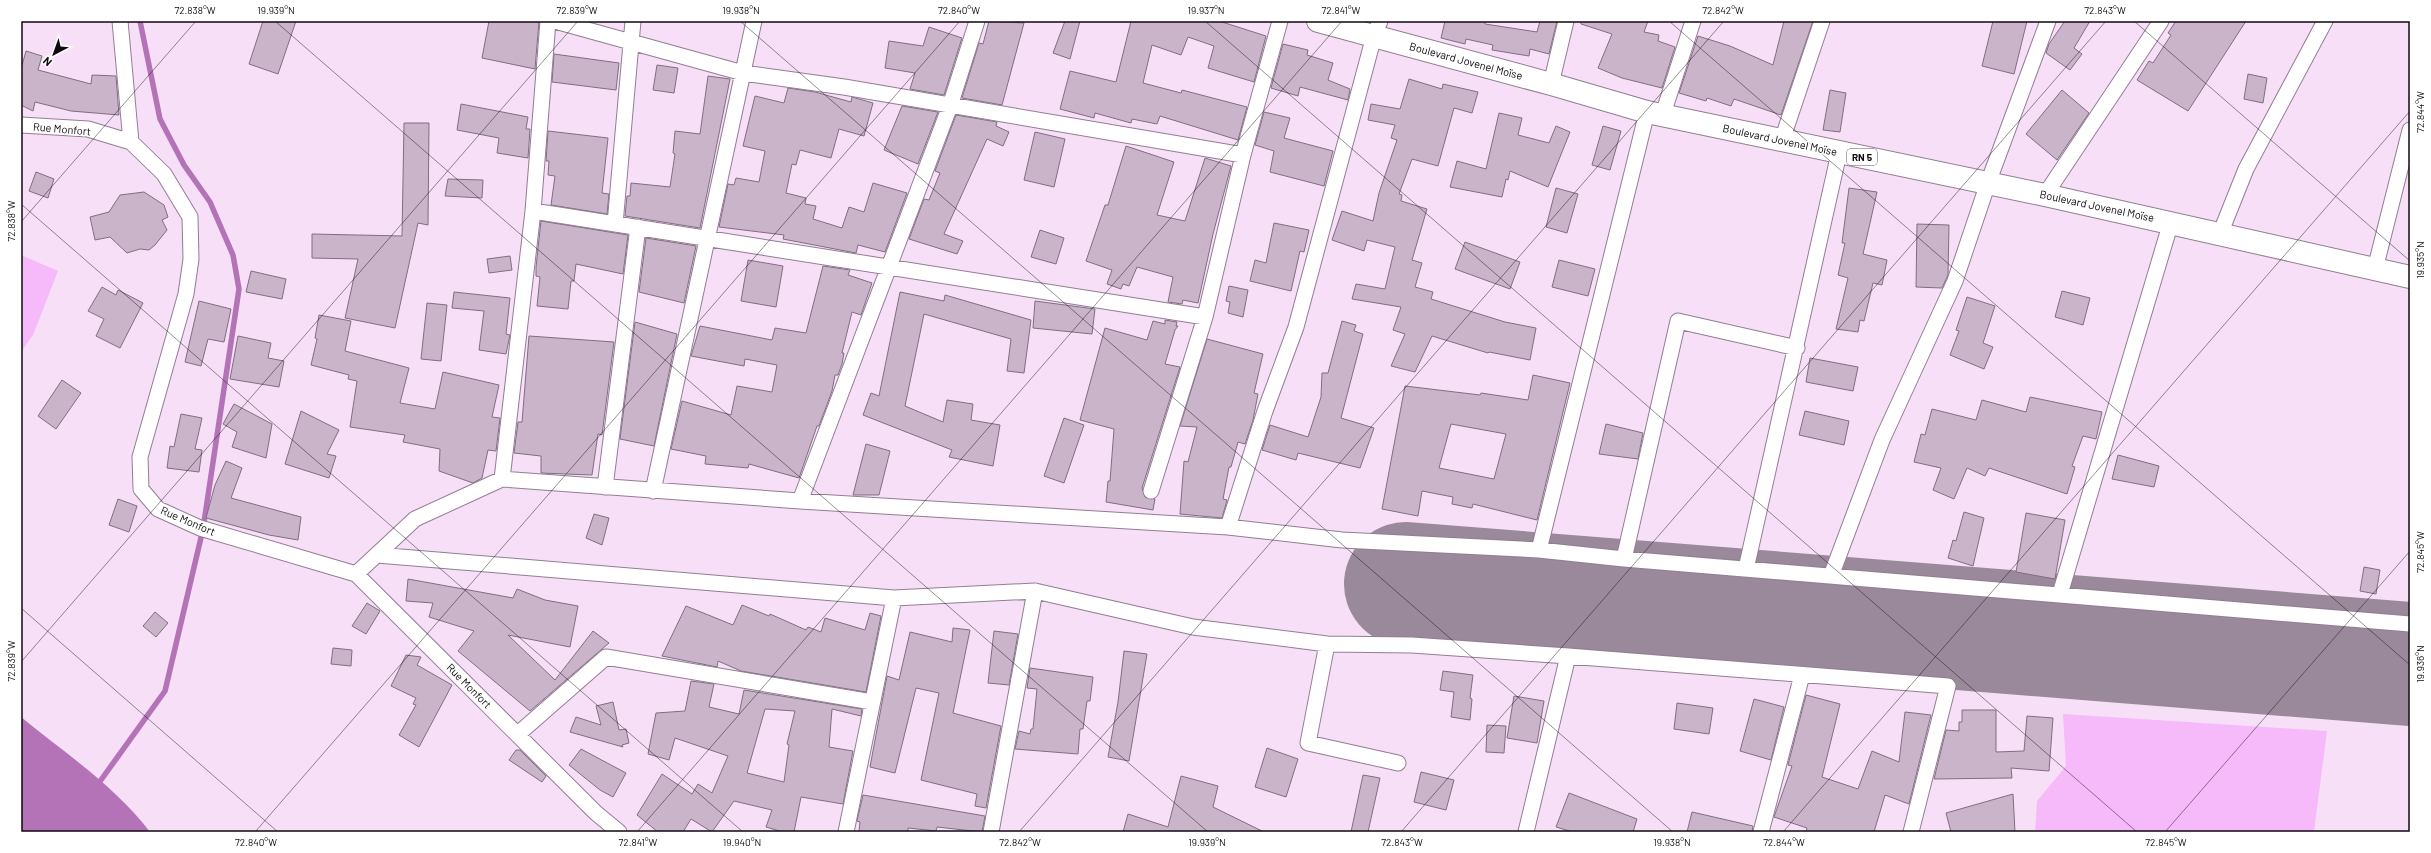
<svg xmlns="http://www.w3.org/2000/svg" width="2431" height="853" viewBox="0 0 2431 853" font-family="Barlow,sans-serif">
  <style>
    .green { fill: #f6b9f9 }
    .water { fill: #b472b7 }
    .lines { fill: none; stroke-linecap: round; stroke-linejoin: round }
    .stream { stroke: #b472b7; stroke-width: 5.5 }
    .runway { stroke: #9a899a; stroke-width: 124 }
    .building { fill: #cab4ca; stroke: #816d82; fill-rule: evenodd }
    .minor-casing { stroke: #927d92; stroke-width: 17 }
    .primary-casing { stroke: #927d92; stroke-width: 24 }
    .minor { stroke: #fff; stroke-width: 15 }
    .primary { stroke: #fff; stroke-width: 22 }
    .ticks { fill: none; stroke: #100910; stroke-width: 1; stroke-opacity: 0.45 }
    .labels { text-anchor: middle; stroke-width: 3; stroke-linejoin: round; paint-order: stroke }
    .shield { fill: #fff; stroke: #585358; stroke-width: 1 }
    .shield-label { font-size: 10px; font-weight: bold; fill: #100910 }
    .street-label { font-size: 11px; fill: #100910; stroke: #fff }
    .neatline { fill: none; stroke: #100910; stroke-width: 1.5 }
    .ticks-label { font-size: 10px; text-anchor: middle; fill: #100910 }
  </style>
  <rect width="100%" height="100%" fill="#f7e0f7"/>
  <path class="green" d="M21,255L58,271L33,335L21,352Z
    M2063,714L2327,731L2314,832H2035L2037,801L2066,766Z"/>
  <path class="water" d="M21,717C65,753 116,787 150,832H21Z"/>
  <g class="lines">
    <path class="stream" d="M101,780L165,691L203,529L239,289L233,255L210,202L184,165L160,119L140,21"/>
    <path class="runway" d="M1406,584L2410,664"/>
  </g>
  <path class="building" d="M263,21H296L278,74L249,64Z
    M489,21H539L535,69L482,58Z
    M989,21L1024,23L1002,105L962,98L979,43L983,44Z
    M1065,21H1080L1070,59L1053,53Z
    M1131,21H1219L1266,36L1254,82L1208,68L1214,46L1188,37L1181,55L1152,45L1143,83L1181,93L1182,90L1247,107L1238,140L1160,116L1157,124L1132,119L1131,123L1095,113L1094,118L1060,109L1070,71L1116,82Z
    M1445,21H1485V24L1537,32L1540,21H1557L1549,54L1530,49L1529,56L1492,50L1493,45L1466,39L1465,44L1441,38Z
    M1581,21H1648L1644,32L1659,35L1658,41L1675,47L1662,88L1622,78L1598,68L1612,34L1581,24Z
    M1784,21H1813L1781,115L1734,99L1731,106L1707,98L1706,101L1679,93L1698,36L1730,46L1773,65Z
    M1993,21H2027L2014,74L1982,66Z
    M2065,21H2090L2074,48L2082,54L2070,70L2046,53L2049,44Z
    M2176,21H2246L2188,111L2137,80L2149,61L2153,63L2171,35L2168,33Z
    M929,27L962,38L944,95L910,89L915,73L885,68L889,41L923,46Z
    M1283,44L1308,50L1307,55L1333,63L1328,80L1350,89L1348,100L1300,87L1298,96L1271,88Z
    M26,51L42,56L38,70L91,84L92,75L116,76L119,115L71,111L35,102L33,111L21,105V69Z
    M554,54L619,63L616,90L552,82Z
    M657,65L678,68L674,93L653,90Z
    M2248,74L2267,78L2263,103L2244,99Z
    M708,76L730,79L700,228L625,216L627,196H630L631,183L670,187L675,154L673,153L675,131L700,134Z
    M1409,79L1442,89L1443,84L1478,92L1472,113L1454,108L1438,166L1412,159L1399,194L1402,195L1401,201L1427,209L1412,260L1422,263L1415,287L1433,292L1431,299L1505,322L1536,328L1530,360L1489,352L1488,353L1432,336L1415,372L1391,366L1405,334L1393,330L1401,307L1352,299L1356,284L1385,289L1395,247L1367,240L1364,251L1332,240L1342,211L1373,221L1379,193L1397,140L1391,138L1395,125L1368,120L1371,104L1400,109Z
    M788,88L815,92L851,102L852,97L873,103L864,136L839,129L831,158L800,150L796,165L792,164L786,193L806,198L805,204L816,206L813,219L842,228L849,207L864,212L873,183L907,193L885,252L858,245L856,253L783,239L784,235L719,227L728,184L734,185L736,178L759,182L765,151L743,146L755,96L784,103Z
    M1830,90L1846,93L1840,132L1823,130Z
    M2062,90L2089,113L2057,160L2026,134Z
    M461,104L528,117L526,129H530L528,158L497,153L499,138L457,130Z
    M902,106L938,112L918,164L884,150Z
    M1264,112L1290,118L1284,138L1333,151L1324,186L1270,172L1274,151L1255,145Z
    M1499,113L1522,118L1518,135L1549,143L1556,126L1570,132L1548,187L1510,171L1508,180L1506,179L1502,197L1450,187L1457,161L1486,169Z
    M956,115L997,122L996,126L1009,132L1003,146L987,139L944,234L963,241L957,254L909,239L924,199L929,200L940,173L935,171Z
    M404,123H429L428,225L418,223L395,328L345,318L358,259L312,258V234L402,236Z
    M1603,126L1621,131L1610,170L1592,165Z
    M548,131L608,138L602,193L609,194L607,214L551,205L555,176L548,175L549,161H546Z
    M1035,132L1065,139L1054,187L1024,180Z
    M1126,146L1174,162L1157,215L1185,221L1205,158L1231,166L1213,234L1198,303L1183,300L1182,304L1168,302L1173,277L1137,267L1129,286L1123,284L1121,289L1107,284L1112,270L1086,261L1105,205H1108Z
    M36,172L54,179L48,198L29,191Z
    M448,179L483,180L482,198L445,196Z
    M1556,188L1578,194L1567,233L1546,227Z
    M1849,188L1877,192L1863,254L1887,260L1882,285L1873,283L1864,321L1860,320L1858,332L1836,329L1848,278L1838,275L1845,243H1842Z
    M144,192L164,205L168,217L162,220L167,230L155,245L149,250L140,249L127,253L110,237L95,240L90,217L109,212L120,195Z
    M541,221L628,235L623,274L576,264L574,281H571L568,309L537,306L540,277L536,276V267Z
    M1274,223L1309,230L1304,252L1300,251L1291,291L1250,281L1255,260L1266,263Z
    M1917,224L1949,225L1948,275L1942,288L1916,287Z
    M1040,230L1064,238L1056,264L1031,257Z
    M646,238L696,246L684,303L639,292Z
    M1465,242L1520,262L1510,289L1455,269Z
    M510,256L512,270L489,273L487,259Z
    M748,260L783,266L776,307L741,301Z
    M1559,260L1595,269L1588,296L1552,287Z
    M823,266L850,270L848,275L872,283L861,315L852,312L842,353H844L842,364L838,375H835L832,391L819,426H817L799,478L749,464L748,468L705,464L706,456L671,449L682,401L731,415L737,386L772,392L777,365L745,359L744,366L691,356L700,326L772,340L775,328L806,333Z
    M251,271L286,279L282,299L246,292Z
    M1229,286L1248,290L1243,317L1228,313L1230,302L1226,301Z
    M102,287L116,295L118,290L143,303L120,348L96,336L104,319L88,311Z
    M2062,291L2090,298L2083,325L2055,317Z
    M454,292L510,298L506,334L510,335L506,354L479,350L484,311L452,308Z
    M900,292L944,301L945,295L1031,320L1024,373L1007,371L1011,339L924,314L905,406L943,422L947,400L973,404L971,420L1000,425L993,466L949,457L952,450L863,415L871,393L879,396Z
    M1967,297L1995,306L1983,343L1993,347L1984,369L1950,355L1959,331L1956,330Z
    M199,301L231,309L224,342L208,339L201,366L185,362Z
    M1035,301L1095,309L1092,334L1033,328Z
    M427,303L447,305L441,361L421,359Z
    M319,315L351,321L345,351L409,368L400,403L435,409L443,372L499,385L492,417L500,418L496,451L488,450L482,478L473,483L439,471L440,449L403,442L405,435L350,427L357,381L348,379L349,375L311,365L317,339L315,338Z
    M1165,320L1177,322L1176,326H1178L1175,330L1165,364L1180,367L1142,488L1145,497L1155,499L1153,510L1106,502L1108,481H1110L1114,429L1080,420L1105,328L1147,340L1153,321L1165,324Z
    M1342,321L1356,325L1354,331L1363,334L1341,418L1374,428L1360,468L1298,453L1296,460L1262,450L1270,425L1308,437L1321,397L1322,373H1328Z
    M635,322L677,334L654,446L620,439Z
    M238,336L271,343L268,358L284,361L279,387L230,379Z
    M529,336L614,342L602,435L598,434L592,475L541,473V456L514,453L518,422H522Z
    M1207,339L1263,354L1254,393L1258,394L1253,420L1245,444L1238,442L1231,467H1229L1223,499L1227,500L1222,518L1180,514L1184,461L1188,462L1197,427L1180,426Z
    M1810,358L1858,367L1853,391L1806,382Z
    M1533,375L1570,383L1537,520L1473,504L1472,508L1452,504L1453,497L1422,491L1418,516L1382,509L1405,386L1480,395L1481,393L1528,400ZM1451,424L1506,434L1494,479L1439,468Z
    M62,380L81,393L56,429L38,416Z
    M2030,397L2102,412L2096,439L2083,436L2072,466L2075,467L2067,494L1989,468L1985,476L1967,468L1954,499L1933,490L1941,468L1914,462L1921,434L1925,435L1932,409L1976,420L1982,400L2026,412Z
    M234,404L272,424L266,458L232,447L237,432L223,424Z
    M301,411L339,430L327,454L336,456L329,478L285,464Z
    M1805,411L1849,421L1844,445L1799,435Z
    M181,414L202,418L195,449L202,450L199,472L167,468L170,446L174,447Z
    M1064,418L1084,425L1064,483L1044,476Z
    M1606,424L1643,433L1638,459L1599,454Z
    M866,444L890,451L879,495H853Z
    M2118,455L2159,466L2154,487L2112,479Z
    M226,461L242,468L231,498L301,517L298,540L269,535L206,518L215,485Z
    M118,499L137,506L129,532L109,525Z
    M1964,512L1984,518L1973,566L1948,558L1953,540L1956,541Z
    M2026,513L2065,520L2055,579L2016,572Z
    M594,514L609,518L602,545L586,538Z
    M2364,567L2380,570L2376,594L2360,591Z
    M408,579L513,598L517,589L545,600L578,606L570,647L508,635L555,680L593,631L609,643L530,711L458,651L474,631L429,617L433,603L406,601Z
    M367,603L380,611L366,634L352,626Z
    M742,605L769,616L770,614L806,630L808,627L821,632L825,618L865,630L870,613L881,616L866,692L741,671L718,661L717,667L662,656L686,606L733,625Z
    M155,612L168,623L156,637L143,626Z
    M953,628L970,630L953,713L1001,726L986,808L975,806L977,794L921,780L939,693L916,688L895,773L870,767L887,676L899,680L910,632L952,642Z
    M994,631L1018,634L1009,685L988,683Z
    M333,648L352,650L351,666L331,664Z
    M1124,651L1147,654L1129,761L1108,757L1118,702Z
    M406,655L421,657L417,665L452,685L419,747L399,735L416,705L413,704L416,698L391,686Z
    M1030,668L1093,677L1090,701H1087L1083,729H1080L1078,754L1015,749L1019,731L1030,734L1031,729H1033L1037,689L1027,688Z
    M1443,671L1473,675L1470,698L1472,699L1470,720L1451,717L1454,692L1440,690Z
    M691,681L714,684L709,707L739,714L744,690L862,709L861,716L832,709L829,747L853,751L843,804L801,797L794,832H783L766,827L772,810L734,801L712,832L691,819L683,832H658L637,815L662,774L692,794L698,784L712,793L728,756L675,738L669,760L648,754L656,713L685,711ZM765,709L795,711L787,744L789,745L784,782L747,773Z
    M1806,695L1840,704L1822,777L1858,789L1872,751L1899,762L1905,712L1931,715L1909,804L1885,795L1874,832H1806L1807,828L1774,817L1792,766L1788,765Z
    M1514,696L1544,701L1537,743L1507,738Z
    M1754,699L1784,707L1771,760L1740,751Z
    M613,702L619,730L626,729L629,743L622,745L623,747L570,732L576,717L601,725L596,706Z
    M1677,703L1713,708L1709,734L1674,729Z
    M1962,710H1996V752L2024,751L2027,716L2053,718L2049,771L2011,768L2012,778L1934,779L1946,730L1959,731V722H1962Z
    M1487,725L1506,726L1504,753L1486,752Z
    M1267,748L1298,759L1286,797L1255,787Z
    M581,749L626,773L613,797L600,790L569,765Z
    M516,750H520L546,776L542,782L509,760Z
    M1421,772L1454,780L1446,810L1414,802Z
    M1363,775L1380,778L1368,832H1351Z
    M1181,776L1218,786L1213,807L1264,832H1123L1128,814L1168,827Z
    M1569,793L1637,819L1633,832H1573L1556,827Z
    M2013,794L2015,832H1951L1946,813Z
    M863,795L985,816L982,832L937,827L936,831L908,828V832H859L860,822L857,821Z
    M1692,812L1753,826L1752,832H1687Z"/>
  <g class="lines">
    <g class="minor-casing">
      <path id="minor" d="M120,21L131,142
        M555,21L743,73L844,87L1243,155
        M1551,84L1566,21
        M1663,114L1693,21
        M21,125L88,129L131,142L164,174L190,217L191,259L186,294L140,457L141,489L158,509L200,528L356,574L596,813L619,832
        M1782,140L1822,21
        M2045,195L2161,21
        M533,211L1205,317
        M615,224L633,21
        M2220,234L2246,169L2325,21
        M2375,269L2410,130
        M502,479L533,211L548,21
        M605,487L638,227
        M653,491L754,21
        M1151,491L1205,317L1243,155L1280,21
        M800,501L950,106L977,21
        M1228,527L1265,411L1296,327L1374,36L1380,21
        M1539,550L1647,112
        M377,555L894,598L1035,591L1193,627L1327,644L1412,645L1568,656L1526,832
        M1624,559L1678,321L1797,348
        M1746,569L1839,153
        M356,574L415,519L502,479L800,501L1228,527L1342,540L1539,550L1624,559L2410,624
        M1831,576L1882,440L1955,281L1988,183L2048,21
        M2060,594L2171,222
        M1327,644L1308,743L1398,763
        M1568,656L1948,686L1911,832
        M518,734L606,657L872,702
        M846,832L894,598
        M991,832L1035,591
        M1761,832L1802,675"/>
    </g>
    <g class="primary-casing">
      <path id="primary" d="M1318,21L1551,84L1647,112L2045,195L2410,277"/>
    </g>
    <use href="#minor" class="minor"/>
    <use href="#primary" class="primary"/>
  </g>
  <path class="ticks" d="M275,21L1208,832M740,21L1673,832M1205,21L2137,832M1669,21L2410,665M2134,21L2410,261M21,204L743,832M21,222L196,21M21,608L278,832M21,662L578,21M255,832L960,21M637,832L1342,21M1019,832L1724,21M1401,832L2106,21M1783,832L2410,111M2165,832L2410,551"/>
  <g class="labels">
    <rect class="shield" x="1847" y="149" width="30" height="16" rx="3"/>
    <g class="shield-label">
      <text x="1862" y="161">RN 5</text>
    </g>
    <g class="street-label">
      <text transform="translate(1466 61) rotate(15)" y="4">Boulevard Jovenel Moïse</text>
      <text transform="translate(62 129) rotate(5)" y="4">Rue Monfort</text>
      <text transform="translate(1780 140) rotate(12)" y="4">Boulevard Jovenel Moïse</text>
      <text transform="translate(2097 206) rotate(12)" y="4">Boulevard Jovenel Moïse</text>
      <text transform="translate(188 521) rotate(23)" y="4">Rue Monfort</text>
      <text transform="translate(469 686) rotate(45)" y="4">Rue Monfort</text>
    </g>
  </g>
  <rect width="2431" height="853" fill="none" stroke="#ffffff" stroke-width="44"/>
  <g transform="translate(54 54) rotate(221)" stroke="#ffffff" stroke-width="3" paint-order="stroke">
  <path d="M0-3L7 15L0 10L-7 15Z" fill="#100910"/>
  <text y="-6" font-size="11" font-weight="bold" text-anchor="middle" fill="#100910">N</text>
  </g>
  <rect x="22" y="22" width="2387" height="809" class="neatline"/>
  <g class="ticks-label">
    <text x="195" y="14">72.838°W</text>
    <text x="276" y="14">19.939°N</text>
    <text x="577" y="14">72.839°W</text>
    <text x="741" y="14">19.938°N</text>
    <text x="959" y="14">72.840°W</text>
    <text x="1206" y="14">19.937°N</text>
    <text x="1341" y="14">72.841°W</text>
    <text x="1723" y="14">72.842°W</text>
    <text x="2105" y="14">72.843°W</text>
    <text transform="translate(2420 112) rotate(-90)" y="4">72.844°W</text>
    <text transform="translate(11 221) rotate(-90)" y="4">72.838°W</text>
    <text transform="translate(2420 260) rotate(-90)" y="4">19.935°N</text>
    <text transform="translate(2420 552) rotate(-90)" y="4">72.845°W</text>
    <text transform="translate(11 661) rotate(-90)" y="4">72.839°W</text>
    <text transform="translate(2420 664) rotate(-90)" y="4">19.936°N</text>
    <text x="256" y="846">72.840°W</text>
    <text x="638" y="846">72.841°W</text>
    <text x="742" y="846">19.940°N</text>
    <text x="1020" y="846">72.842°W</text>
    <text x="1207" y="846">19.939°N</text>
    <text x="1402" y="846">72.843°W</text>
    <text x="1672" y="846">19.938°N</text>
    <text x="1784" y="846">72.844°W</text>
    <text x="2166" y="846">72.845°W</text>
  </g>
</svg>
